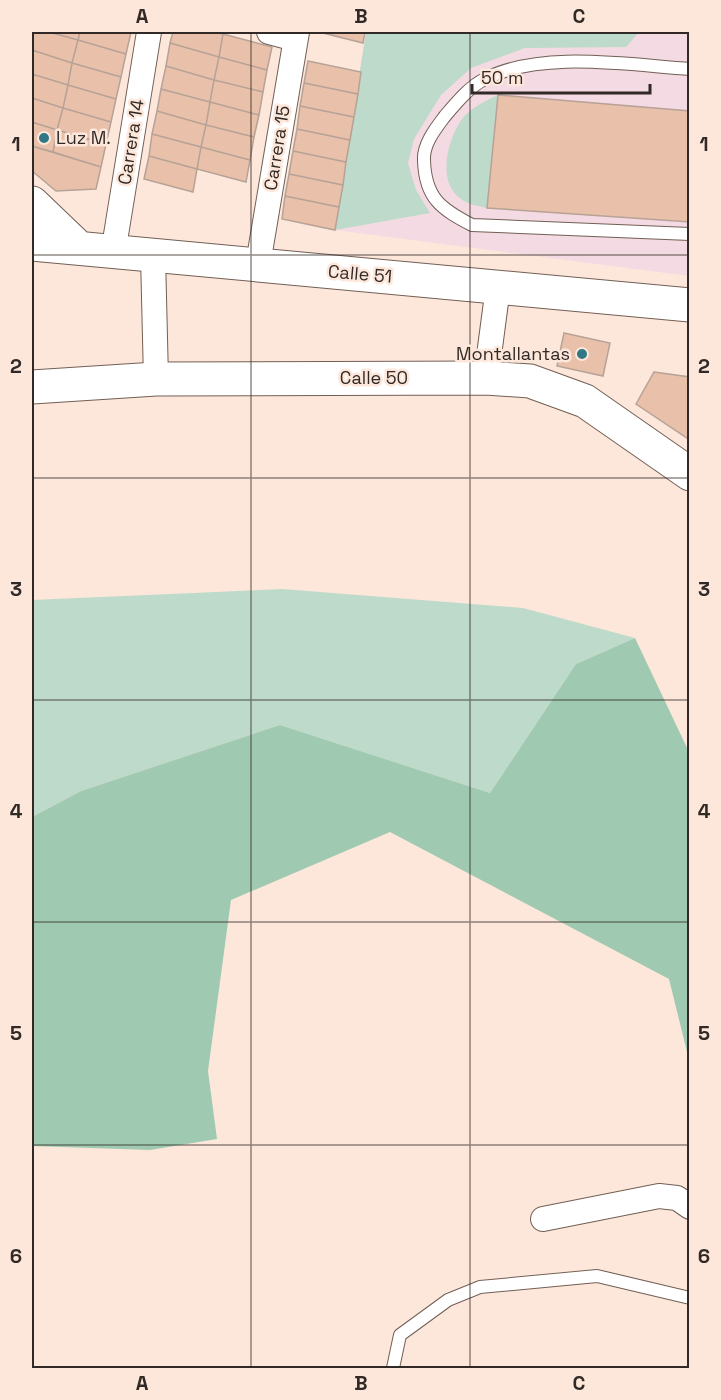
<svg xmlns="http://www.w3.org/2000/svg" width="721" height="1400" viewBox="0 0 721 1400" font-family="'Space Grotesk',sans-serif">
  <style>
    .industrial { fill: #f4dae2 }
    .green { fill: #bedaca }
    .forest { fill: #9fcab1 }
    .building { fill: #e9c0a9; stroke: #b6a297; stroke-width: 1.5 }
    .lines { fill: none; stroke-linecap: round; stroke-linejoin: round }
    .lane-casing { stroke: #725f55; stroke-width: 14 }
    .street-casing { stroke: #725f55; stroke-width: 26 }
    .secondary-casing { stroke: #725f55; stroke-width: 35 }
    .lane { stroke: #fff; stroke-width: 12 }
    .street { stroke: #fff; stroke-width: 24 }
    .secondary { stroke: #fff; stroke-width: 33 }
    .grid { fill: none; stroke: #312925; stroke-width: 1.5; stroke-opacity: 0.55 }
    .poi-dot { fill: #327786; stroke: #fde7db; stroke-width: 2 }
    .labels { text-anchor: middle; stroke-width: 5; stroke-linejoin: round; paint-order: stroke }
    .poi-label { font-size: 18px; fill: #312925; stroke: #fde7db; text-anchor: start }
    .street-label { font-size: 18px; fill: #312925; stroke: #fde7db }
    .neatline { fill: none; stroke: #312925; stroke-width: 2 }
    .grid-label { font-size: 20px; text-anchor: middle; font-weight: bold; fill: #312925 }
  </style>
  <rect width="100%" height="100%" fill="#fde7db"/>
  <path class="industrial" d="M366,32H689V276L335,230Z"/>
  <path class="green" d="M366,32H639L626,47L525,48L471,68L441,95L414,139L408,163L416,190L430,213L335,230Z
    M498,95L487,208C478,206 469,205 461,199C437,183 447,142 460,122C468,109 485,101 498,95Z
    M282,589L523,608L635,638L576,664L490,793L280,725L81,791L32,817V600Z"/>
  <path class="forest" d="M635,638L689,752V1060L669,979L390,832L231,900L208,1071L217,1139L150,1150L32,1146V817L81,791L280,725L490,793L576,664Z"/>
  <path class="building" d="M32,32H49L78,40L72,63L32,50Z
    M49,32H80L78,40Z
    M80,32H131L126,54L78,40Z
    M173,32H213L223,34L219,57L170,43Z
    M319,32H365L363,43Z
    M223,34L272,47L267,70L219,57Z
    M78,40L126,54L121,77L72,63Z
    M170,43L219,57L214,80L166,66Z
    M32,50L72,63L68,85L32,74Z
    M219,57L267,70L263,92L214,80Z
    M308,61L361,72L358,94L304,83Z
    M72,63L121,77L116,99L68,85Z
    M166,66L214,80L210,102L161,89Z
    M32,74L68,85L63,108L32,98Z
    M214,80L263,92L259,115L210,102Z
    M304,83L358,94L354,117L300,106Z
    M68,85L116,99L111,122L63,108Z
    M161,89L210,102L206,125L157,111Z
    M498,95L690,111V222L487,208Z
    M32,98L63,108L57,130L32,122Z
    M210,102L259,115L254,137L206,125Z
    M300,106L354,117L350,140L297,129Z
    M63,108L111,122L106,144L57,130Z
    M157,111L206,125L201,147L152,134Z
    M32,122L57,130L53,152L32,146Z
    M206,125L254,137L250,160L201,147Z
    M297,129L350,140L346,162L293,151Z
    M57,130L106,144L101,167L53,152Z
    M152,134L201,147L197,169L149,156Z
    M32,146L101,167L96,189L56,191L32,171Z
    M201,147L250,160L246,182L197,169Z
    M293,151L346,162L343,185L289,174Z
    M149,156L197,169L193,192L144,179Z
    M289,174L343,185L339,207L285,196Z
    M285,196L339,207L335,230L282,219Z
    M564,333L610,343L603,376L557,366Z
    M654,372L690,377V440L636,404Z"/>
  <g class="lines">
    <g class="lane-casing">
      <path id="lane" d="M690,69C629,65 541,50 485,79C470,86 456,103 445,116C436,128 423,144 424,160C425,198 441,209 472,225L690,234
        M393,1368L400,1335L448,1300L480,1287L597,1276L690,1298"/>
    </g>
    <g class="street-casing">
      <path id="street" d="M269,32L295,39
        M113,253L149,32
        M153,256L156,379
        M258,264L297,32
        M486,378L498,287
        M543,1219L659,1196L677,1198L690,1207"/>
    </g>
    <g class="secondary-casing">
      <path id="secondary" d="M32,203L79,248
        M32,244L690,305
        M32,387L156,379L486,378L530,381L585,401L690,474"/>
    </g>
    <use href="#lane" class="lane"/>
    <use href="#street" class="street"/>
    <use href="#secondary" class="secondary"/>
  </g>
  <path class="grid" d="M251,32V1368M470,32V1368M32,255H690M32,478H690M32,700H690M32,922H690M32,1145H690"/>
  <g class="poi-dot">
    <circle cx="44" cy="138" r="6"/>
    <circle cx="582" cy="354" r="6"/>
  </g>
  <g class="labels">
    <g class="poi-label">
      <text x="56" y="144">Luz M.</text>
      <text x="570" y="360" text-anchor="end">Montallantas</text>
    </g>
    <g class="street-label">
      <text transform="translate(131 142) rotate(-81)" y="6">Carrera 14</text>
      <text transform="translate(277 148) rotate(-81)" y="6">Carrera 15</text>
      <text transform="translate(360 274) rotate(5)" y="6">Calle 51</text>
      <text x="374" y="384">Calle 50</text>
    </g>
  </g>
  <rect width="721" height="1400" fill="none" stroke="#fde7db" stroke-width="66"/>
  <path d="M472 84v9h178v-9" fill="none" stroke="#312925" stroke-width="3"/>
  <text x="481" y="84" font-size="18" fill="#312925" stroke="#fde7db" stroke-width="4.5" paint-order="stroke">50 m</text>
  <rect x="33" y="33" width="655" height="1334" class="neatline"/>
  <g class="grid-label">
    <text x="142" y="23">A</text>
    <text x="361" y="23">B</text>
    <text x="579" y="23">C</text>
    <text x="16" y="151">1</text>
    <text x="704" y="151">1</text>
    <text x="16" y="373">2</text>
    <text x="704" y="373">2</text>
    <text x="16" y="596">3</text>
    <text x="704" y="596">3</text>
    <text x="16" y="818">4</text>
    <text x="704" y="818">4</text>
    <text x="16" y="1040">5</text>
    <text x="704" y="1040">5</text>
    <text x="16" y="1263">6</text>
    <text x="704" y="1263">6</text>
    <text x="142" y="1390">A</text>
    <text x="361" y="1390">B</text>
    <text x="579" y="1390">C</text>
  </g>
</svg>
